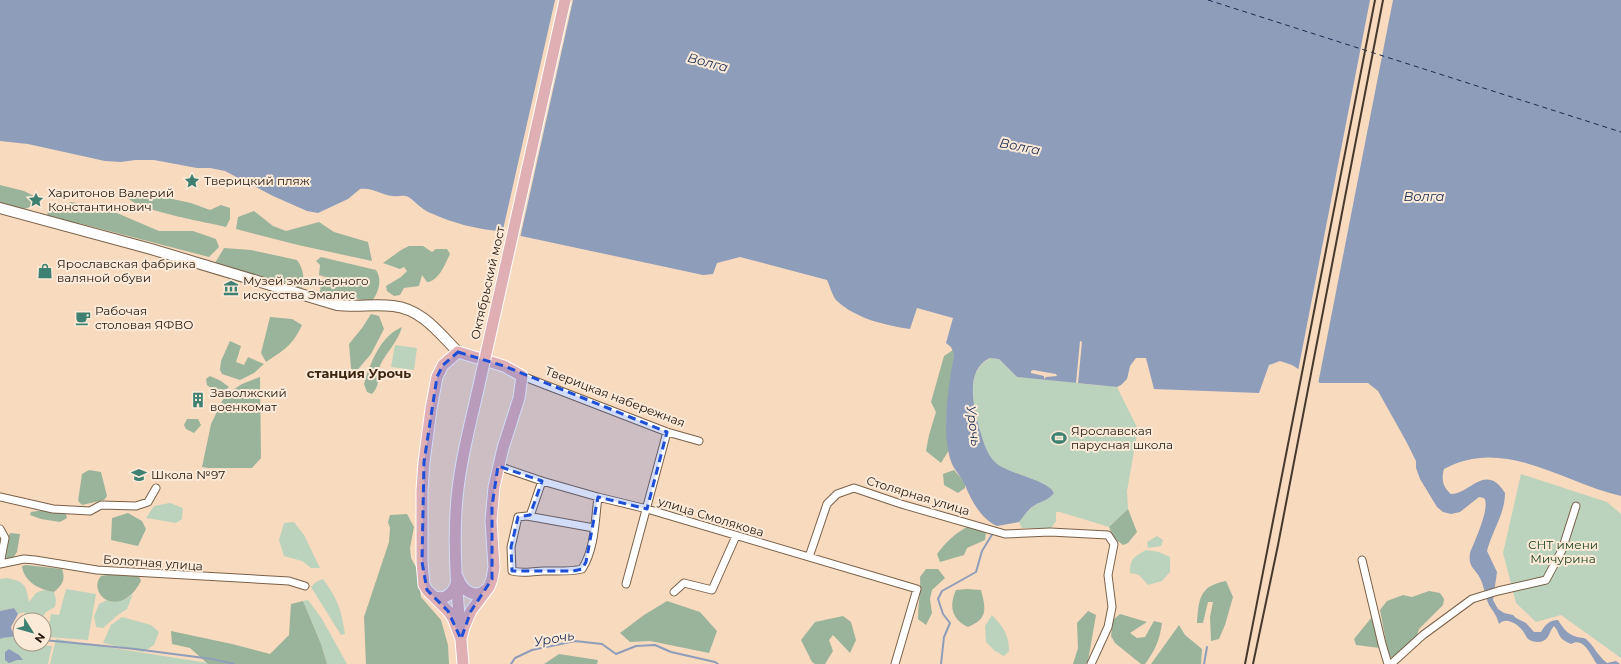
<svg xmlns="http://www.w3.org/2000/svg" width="1621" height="664" viewBox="0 0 1621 664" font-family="Montserrat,sans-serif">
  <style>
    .green { fill: #bbd3bc }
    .forest { fill: #9ab39b }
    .water { fill: #8e9db9 }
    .pier { fill: #f8dabf }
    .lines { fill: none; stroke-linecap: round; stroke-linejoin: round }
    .stream { stroke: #8e9db9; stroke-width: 2 }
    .ferry { stroke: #182c53; stroke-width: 1; stroke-dasharray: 5 4; stroke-linecap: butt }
    .street-casing { stroke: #7a6148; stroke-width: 9 }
    .secondary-casing { stroke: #7a6148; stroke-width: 12 }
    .primary-casing { stroke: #fff; stroke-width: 13 }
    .street { stroke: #fff; stroke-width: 7 }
    .secondary { stroke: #fff; stroke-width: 10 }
    .primary { stroke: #e0afb4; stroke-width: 11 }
    .rail { stroke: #46392c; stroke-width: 2 }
    .primary-bridge-casing { stroke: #fff; stroke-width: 13; stroke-linecap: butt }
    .primary-bridge { stroke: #e0afb4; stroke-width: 11 }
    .marked { fill: #1d4ed8; fill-opacity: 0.2; stroke: #1d4ed8; stroke-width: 3; stroke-dasharray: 8 5; stroke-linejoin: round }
    .labels { text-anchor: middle; stroke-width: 4; stroke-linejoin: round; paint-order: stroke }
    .poi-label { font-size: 12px; fill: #21170d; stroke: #fcead9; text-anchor: start }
    .street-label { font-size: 12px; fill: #21170d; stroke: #fcead9 }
    .park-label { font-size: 12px; fill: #1b4220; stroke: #fcead9 }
    .water-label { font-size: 13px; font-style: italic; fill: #182c53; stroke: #fcead9 }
    .neighbourhood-label { font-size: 13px; font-weight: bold; fill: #3d260f; stroke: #fcead9 }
  </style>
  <rect width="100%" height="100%" fill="#f8dabf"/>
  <path class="green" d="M395,345L417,348L414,370L391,367Z
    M991,358L999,359L1017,377L1117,387L1138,429L1127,491L1128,509L1109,527L1060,512H1056V521L1051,528H1022L1019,522C1024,516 1028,510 1035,505C1042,501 1049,500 1054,493C1049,480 1009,474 996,463C986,454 983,440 979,427C974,407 964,370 991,358Z
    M1521,474L1607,502L1621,514V658L1561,615L1536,622L1516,603L1503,553Z
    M170,503L183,508L182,519L176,523L146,518L154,506Z
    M294,522L304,535L320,568H311L302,561L284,556L279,540L284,523Z
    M1157,536L1163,540L1161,546L1148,548L1147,542Z
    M1146,550L1159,552L1170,557V572L1162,581L1148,585L1139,575L1130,573C1130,558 1134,557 1146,550Z
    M6,578C24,581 26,584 29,602L36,593L43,590L54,592L56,600L55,607L46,612L40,620H22L25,612L18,614L14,608L0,611V579Z
    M323,579C338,600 341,608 345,634L341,635L311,587L316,582Z
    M66,589L96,594L88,640L47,637L51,614L59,615Z
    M133,594L127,609L118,615L103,628L96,627L94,616L99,604L107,600C117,604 125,600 133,594Z
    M308,600L322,619L347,664H327L321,644L303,601Z
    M992,615C1003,627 1009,634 1009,651L1004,656L995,651L986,642L985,626Z
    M122,617L151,625L159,632L154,645L143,652L103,643L111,625Z
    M5,637H17L20,644L52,646L48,664H0V639Z
    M56,639L208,663V664H50Z"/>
  <path class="forest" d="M0,185L24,191L34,196L33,206L24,209L0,204Z
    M135,191L191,203L210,210L221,205L230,208V219L226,227C207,222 139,211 128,198Z
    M71,202L105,208L159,231H193L216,239L219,247L209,257L82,224L47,218L48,209H57Z
    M254,211L273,226L286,231L319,222L334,232L368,242L372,261L298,245L236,229L238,217Z
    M409,246H423L432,252L436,249H447L450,254C445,264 439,281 427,282L422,275L419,286L404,288L400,295L394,296L387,291L386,286L401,277L407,271L404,267L400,269L383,263L401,250Z
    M224,248L251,250L297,260C303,268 305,278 302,288L290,287L215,263Z
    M321,257L376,270C383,280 378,294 371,302L343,295L328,296L321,295L320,291L321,285L328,284L336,286L332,279L319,275L320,265L316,261Z
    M371,314L379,316L384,329L371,354L354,374L351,368L349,344L362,328Z
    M270,317L292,319L302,325C293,345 284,350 266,362L261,353Z
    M402,327C398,343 382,356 378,371C376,383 381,383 372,394L367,392L364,384C370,364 380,336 402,327Z
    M230,341L241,346L236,362L244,365L248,357L264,364L254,373L240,380L222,374L220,370L221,361Z
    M953,350L954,354L946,419L949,450L941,463L926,451L929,435L936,412L931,402L944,356Z
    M210,376L221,381L229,387L222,393L215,391L207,385L206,379Z
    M260,377L261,458L252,468H208L202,467L211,424L225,395L242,384Z
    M187,419H198L201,425L194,433L186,429L184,425Z
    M89,470L101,472L107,496L104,500L82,505L78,501L82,474Z
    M954,470L965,483V488L958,493L944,485L943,474Z
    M1128,509L1137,532L1128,543L1123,545L1114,538L1109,527Z
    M44,510L66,514L67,518L60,522L41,519L30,515L31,512Z
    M128,513L142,521L146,529L138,546L111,540L112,518Z
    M407,514L414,527L410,548L411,558L417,569L421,597L441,620L448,645L449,664H366L364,617L389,542L390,528L388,522L390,515Z
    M969,526L986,532L985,540L967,548L964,555L940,562L937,554C946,542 955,533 969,526Z
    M10,533L20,534L17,552L12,559L6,558L7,540Z
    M26,565L62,569C66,580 62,585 54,592C40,590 24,582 22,566Z
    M926,569H938L945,578L932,590L930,599L932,613L926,625L918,619C918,605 921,591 920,577Z
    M114,574L139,576L141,581C120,621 86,594 101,576Z
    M1226,581L1233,597L1225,625L1219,639L1211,641L1210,617L1213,602H1208L1203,623H1197C1199,599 1199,586 1226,581Z
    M967,589L981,590C986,609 988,619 968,627C951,619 949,606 956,590Z
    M1429,591L1440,593L1444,599L1443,605L1419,629L1417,636L1395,656L1389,658L1380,610L1387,601L1403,595L1412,597Z
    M303,601L321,644L327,664H208L190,648L172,644L171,631L232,644L270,654L289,635L291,604Z
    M667,601L700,612L717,631L709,653L650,641L630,642L620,633L644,615Z
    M1088,611L1096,615L1088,661L1086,664H1073L1078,648L1077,623Z
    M1120,614L1147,622L1130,633L1137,638L1145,637L1154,621L1162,623C1160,639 1155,651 1145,664H1141L1115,643L1111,636L1113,620Z
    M843,616L851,622L856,640L850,653L833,635L829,640L833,651L825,664H815L812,662L801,640L815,622Z
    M1372,617L1380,648L1356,645L1354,639Z
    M1179,625L1185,635L1202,649L1201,664H1151Z
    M559,654L598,660L597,664H544Z"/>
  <path class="water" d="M0,0H1621V496C1563,483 1504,436 1444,469C1441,480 1443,487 1451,494C1470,494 1486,462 1505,493C1505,514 1492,531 1487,551L1497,572L1493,600L1498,609L1504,613L1513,615L1516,618L1526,623L1534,632H1541C1545,625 1549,620 1558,620C1563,628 1567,634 1577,637C1580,638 1583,637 1586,639C1594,646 1597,655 1607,663L1616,661L1620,664H1597C1591,656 1584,636 1571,644C1556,637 1562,636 1554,626C1549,631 1550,638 1543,641C1539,643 1532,642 1528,639C1526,637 1525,634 1523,631C1518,624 1506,616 1499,624C1497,616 1493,611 1489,605C1485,596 1484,586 1480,578C1474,567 1468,567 1470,553C1474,542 1491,507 1484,498L1479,497L1460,512L1451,514L1443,512L1437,507L1420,479L1416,468V461L1406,441L1378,391L1368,383H1320L1292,365L1280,361L1269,365L1259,393L1154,389L1146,358H1136L1130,366L1127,379L1121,385L1117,387L1017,377L999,359L990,358C964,370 974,407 979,427C983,440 986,454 996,463C1009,474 1049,480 1054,493C1049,500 1042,501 1035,505C1028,509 1024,516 1019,522L997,526C981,519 971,500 965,485C962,478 956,472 952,464C940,433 949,386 954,354L951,347L946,343L953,318L917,308L910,329C885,325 856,319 836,300C832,295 830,286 827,280L740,257L717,263L713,274L703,275L498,231C476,229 453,223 433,214C422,210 418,204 410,198C404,194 399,197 393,196C381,195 372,187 360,189L348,199L318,213L307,211L273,196L225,171L210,168H197L154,160H135L121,162L105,161L28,144L0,141Z
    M14,608L18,614L11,627L12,631L20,634C15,638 7,636 0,639V611Z
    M9,649L19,655L23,660H17L9,663L5,660V652Z"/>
  <path class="pier" d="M555,0H573L520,238L502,234Z
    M1370,0H1393L1318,384L1298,371Z
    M1080,341L1082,342L1078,383H1076Z
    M1033,370L1056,374L1057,376L1046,377L1044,379V376L1031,373V371Z"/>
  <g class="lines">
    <path class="stream" d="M15,635L20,637
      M44,640L135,649L212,659L234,664
      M511,664L515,658L532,650L575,641L602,644L616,654L636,646L655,645L671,652L715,662L718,664
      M941,664L944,637L950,623L943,614L938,599L942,591L976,572L982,551L993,533
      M1204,664L1207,647"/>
    <path class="ferry" d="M1208,0L1621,132"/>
    <g class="street-casing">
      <path id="street" d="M522,376L667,432L699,441
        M498,466L542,481L598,497L647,509L917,589L895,664
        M0,497L53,509L90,511L101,505L136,506L148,502L156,488
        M531,516V513L542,481
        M594,528L527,516L518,517L511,547L512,571C523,574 533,571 544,571C557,571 570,572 582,569C595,549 595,520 598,497
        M0,529L5,538L0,564
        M809,557L827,504L837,494L854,488L901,504L1005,534L1050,532L1108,535L1114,544L1108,575L1112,607L1108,627L1091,664
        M1362,560L1382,644L1388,664
        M0,564L24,559L35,560L97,570L289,581L305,586
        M626,584L667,432
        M674,592L684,583L712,590L736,536
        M1391,664L1423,635L1472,599L1498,591L1546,580L1562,550L1576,506"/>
    </g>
    <g class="secondary-casing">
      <path id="secondary" d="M0,208L151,249L337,305C356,307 375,304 393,306C422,309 439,333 458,352"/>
    </g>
    <g class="primary-casing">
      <path id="primary" d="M458,352L504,366L522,376L519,398L503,448L494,487L491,521L494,567L492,579L489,587L471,611L464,627L461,639L453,618L448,611L427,590L424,585L422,562V490L424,462L431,409L437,377L443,365Z
        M458,578C462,591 476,600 487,589
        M433,596C445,602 455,592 457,580
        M463,664C459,614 453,561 456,511C458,472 468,433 477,394"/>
    </g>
    <use href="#street" class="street"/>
    <use href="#secondary" class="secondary"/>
    <use href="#primary" class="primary"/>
    <path class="rail" d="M1245,664L1375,0
      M1253,664L1278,545L1383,0"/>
    <g class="primary-bridge-casing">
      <path id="primary-bridge" d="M477,394L565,0"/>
    </g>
    <use href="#primary-bridge" class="primary-bridge"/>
  </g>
  <path class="marked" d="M458,352L504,366L667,432L647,509L598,497L586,562L582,569L573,571H512L511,547L518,517L530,515L542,481L498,466L492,506V579L471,611L461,639L448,611L427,590L422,562L424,462L437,377L443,365Z"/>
  <defs>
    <g id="sight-bare" transform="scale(1.2)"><path d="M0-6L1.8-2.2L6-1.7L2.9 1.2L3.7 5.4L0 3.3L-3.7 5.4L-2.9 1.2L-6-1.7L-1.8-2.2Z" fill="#3e8071" stroke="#fcead9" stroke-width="2.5" paint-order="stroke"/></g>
    <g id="shop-bare" transform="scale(1.2)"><path d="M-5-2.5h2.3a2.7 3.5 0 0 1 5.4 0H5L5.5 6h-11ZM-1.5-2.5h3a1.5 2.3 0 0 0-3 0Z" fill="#3e8071" stroke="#fcead9" stroke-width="2.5" paint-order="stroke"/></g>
    <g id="museum-bare" transform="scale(1.2)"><path d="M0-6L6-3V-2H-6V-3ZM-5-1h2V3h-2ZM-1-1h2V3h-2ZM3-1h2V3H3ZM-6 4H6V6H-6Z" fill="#3e8071" stroke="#fcead9" stroke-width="2.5" paint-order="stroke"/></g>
    <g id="cafe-bare" transform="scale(1.2)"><path d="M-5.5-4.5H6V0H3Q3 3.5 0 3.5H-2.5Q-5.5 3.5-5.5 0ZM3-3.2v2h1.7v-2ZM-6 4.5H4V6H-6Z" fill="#3e8071" stroke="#fcead9" stroke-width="2.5" paint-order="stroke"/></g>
    <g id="building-bare" transform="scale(1.2)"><path d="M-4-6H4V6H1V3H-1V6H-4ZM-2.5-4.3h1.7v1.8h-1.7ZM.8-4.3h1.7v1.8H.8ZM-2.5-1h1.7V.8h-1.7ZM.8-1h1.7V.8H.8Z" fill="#3e8071" stroke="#fcead9" stroke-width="2.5" paint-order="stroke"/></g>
    <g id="stadium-bare" transform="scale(1.2)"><path d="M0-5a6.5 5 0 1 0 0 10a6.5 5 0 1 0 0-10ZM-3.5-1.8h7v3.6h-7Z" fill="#3e8071" stroke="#fcead9" stroke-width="2.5" paint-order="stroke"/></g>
    <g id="school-bare" transform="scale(1.2)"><path d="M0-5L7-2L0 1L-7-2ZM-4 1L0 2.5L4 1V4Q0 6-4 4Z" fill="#3e8071" stroke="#fcead9" stroke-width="2.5" paint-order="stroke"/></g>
  </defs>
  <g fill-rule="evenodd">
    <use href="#sight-bare" x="192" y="181"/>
    <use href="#sight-bare" x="36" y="200"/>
    <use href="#shop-bare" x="45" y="271"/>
    <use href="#museum-bare" x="231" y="288"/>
    <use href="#cafe-bare" x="83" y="318"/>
    <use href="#building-bare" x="198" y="400"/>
    <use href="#stadium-bare" x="1059" y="438"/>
    <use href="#school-bare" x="139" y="475"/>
  </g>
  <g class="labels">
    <g class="poi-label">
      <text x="204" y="185">Тверицкий пляж</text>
      <text x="48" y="197">Харитонов Валерий<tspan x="48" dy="14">Константинович</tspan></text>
      <text x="57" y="268">Ярославская фабрика<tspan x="57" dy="14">валяной обуви</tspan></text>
      <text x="243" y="285">Музей эмальерного<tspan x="243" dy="14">искусства Эмалис</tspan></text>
      <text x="95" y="315">Рабочая<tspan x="95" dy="14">столовая ЯФВО</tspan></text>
      <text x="210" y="397">Заволжский<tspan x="210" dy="14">военкомат</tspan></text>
      <text x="1071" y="435">Ярославская<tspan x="1071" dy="14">парусная школа</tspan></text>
      <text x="151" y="479">Школа №97</text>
    </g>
    <g class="street-label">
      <text transform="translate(488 283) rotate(-77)" y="4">Октябрьский мост</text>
      <text transform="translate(615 397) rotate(21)" y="4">Тверицкая набережная</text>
      <text transform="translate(918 496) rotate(17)" y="4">Столярная улица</text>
      <text transform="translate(711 517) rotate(17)" y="4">улица Смолякова</text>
      <text transform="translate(153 563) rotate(4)" y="4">Болотная улица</text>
    </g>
    <g class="park-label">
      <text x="1563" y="549">СНТ имени<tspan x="1563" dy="14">Мичурина</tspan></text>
    </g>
    <g class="water-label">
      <text transform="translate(708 62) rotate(15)" y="5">Волга</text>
      <text transform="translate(1020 146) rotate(11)" y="5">Волга</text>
      <text x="1424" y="201">Волга</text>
      <text transform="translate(974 426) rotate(83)" y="5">Урочь</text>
      <text transform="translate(554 638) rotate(-10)" y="5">Урочь</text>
    </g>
    <g class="neighbourhood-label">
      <text x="359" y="378">станция Урочь</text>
    </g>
  </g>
  <g transform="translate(32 632) rotate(127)"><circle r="19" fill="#fcead9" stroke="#a49687"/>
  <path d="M0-3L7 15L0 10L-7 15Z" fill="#3e8071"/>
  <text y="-6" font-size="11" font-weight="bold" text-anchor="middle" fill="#21170d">N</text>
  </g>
</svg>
